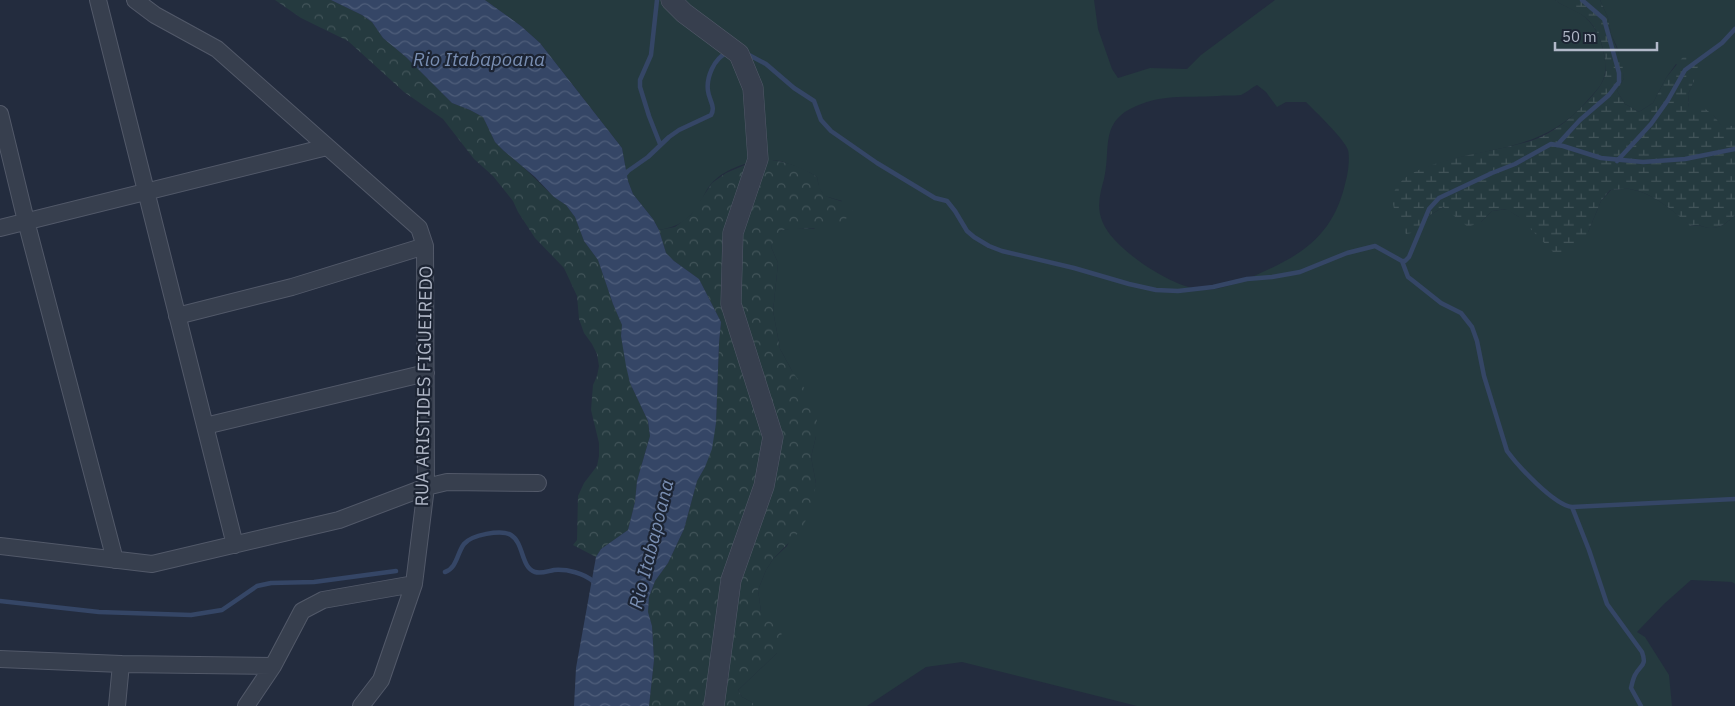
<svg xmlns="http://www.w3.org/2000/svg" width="1735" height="706" viewBox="0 0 1735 706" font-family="'IBM Plex Sans',sans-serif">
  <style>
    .grass { fill: #253a3f; fill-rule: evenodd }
    .forest { fill: url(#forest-crowns) }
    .wetland { fill: url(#wetland-marsh) }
    .water { fill: url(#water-waves) }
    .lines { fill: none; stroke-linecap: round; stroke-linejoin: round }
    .stream { stroke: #354666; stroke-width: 4.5 }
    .minor-casing { stroke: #525969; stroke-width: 18 }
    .tertiary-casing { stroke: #525969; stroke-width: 21 }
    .minor { stroke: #373f4e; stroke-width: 16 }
    .tertiary { stroke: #373f4e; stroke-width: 20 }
    .labels { text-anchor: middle; stroke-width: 4.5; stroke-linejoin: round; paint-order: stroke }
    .street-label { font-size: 18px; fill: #b2b9c9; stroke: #1c2433 }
    .water-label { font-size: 19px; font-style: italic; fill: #798eb2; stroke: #1c2433 }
  </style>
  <defs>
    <pattern id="forest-crowns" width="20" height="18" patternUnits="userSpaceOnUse" patternTransform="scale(1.25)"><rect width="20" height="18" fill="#253a3f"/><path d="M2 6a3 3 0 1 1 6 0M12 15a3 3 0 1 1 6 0" fill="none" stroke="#425459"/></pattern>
    <pattern id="wetland-marsh" width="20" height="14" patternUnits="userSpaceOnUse" patternTransform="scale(1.25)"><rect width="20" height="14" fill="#253a3f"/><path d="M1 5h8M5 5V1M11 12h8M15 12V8" fill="none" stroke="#425459"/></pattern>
    <pattern id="water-waves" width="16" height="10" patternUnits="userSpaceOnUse" patternTransform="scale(1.25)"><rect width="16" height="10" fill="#354666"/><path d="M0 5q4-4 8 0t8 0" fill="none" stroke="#505f7b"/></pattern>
  </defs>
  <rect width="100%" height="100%" fill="#232c3e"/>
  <path class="grass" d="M485,0H1094L1098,29L1112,69L1118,78L1150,68L1187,69L1201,55L1275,0H1555C1564,7 1577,10 1585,17C1598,29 1603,44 1605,61C1607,81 1600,87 1587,101C1540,156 1481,144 1421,170V231L1427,217L1443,207L1481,222L1492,211L1507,209L1519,217L1588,232L1601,201L1611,190C1617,190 1624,188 1630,189C1653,193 1674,211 1691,226C1700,224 1701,227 1710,228C1720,229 1729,221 1735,215V584L1732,582L1691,580L1664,604L1637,632L1645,637L1669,675L1672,706H1137L962,662L926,667L867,706H754L753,703L742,697L738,690L777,653L761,612L758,590L766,570L773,559L787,546L816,484L811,457L816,436L792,371L780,349L773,311L778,263L771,247L775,235L782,230L795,228L814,229L842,201L824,196L819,188L817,177C809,171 780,159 771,160C751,160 724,169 711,184C706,190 703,198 699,204C690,220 677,227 659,230L653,219L633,194L628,181L622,148L540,43L521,26ZM1257,85L1266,92L1277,107L1286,102H1306C1315,111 1345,140 1348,150C1350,157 1348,174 1346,180C1334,236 1302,255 1254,276C1238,282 1224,289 1207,290C1178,292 1114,250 1103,223C1096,208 1100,193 1104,179C1111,151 1100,125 1130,109C1161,93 1185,98 1218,96C1225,95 1234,96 1241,95C1246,93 1251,88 1257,85Z
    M1600,0H1735V125L1723,129L1714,116L1689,109L1688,94L1694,81L1676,64L1666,78L1653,103L1639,112L1625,104L1617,91L1624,78L1617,47L1611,34L1608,18Z"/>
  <path class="forest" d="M275,0H331L362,15L372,22L383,38L406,57L452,103L470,110L483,117L495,142L504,151L522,166L554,197L566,205L575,217L584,241L598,260L613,304L622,325L621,336L630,383L648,421L650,436L637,481L635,502L628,530L601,549L596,557L573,545L577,540L578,496L584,483L597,466L599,456V443L591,410L593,385L597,376L599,366L597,354L592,344L584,333L579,319L577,296L564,268L535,238L518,212L513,201L493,176L474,159L443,119L404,92L348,41L301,18Z
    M759,159C778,159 801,166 817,177C821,203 831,195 850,205L853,213C831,234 809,226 782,230L776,235L771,247L778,263L773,311L780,349L792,371L813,400L817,420L816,436L811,457L816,484L811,508L802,529L773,559L766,570L758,590L761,612L774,622L781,631L783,643L777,653L738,690L742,697L753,703L754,706H649L654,660L652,626L648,612L649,597L655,581L668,563L684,529L697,481L705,467L716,423L719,343L721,322L699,279L674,261L666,253L659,230L675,227L691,215L712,183L726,173Z"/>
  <path class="wetland" d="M1555,0H1600L1608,18L1611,34L1622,62L1624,78L1617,91L1625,104L1639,112L1653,103L1666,78L1687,52L1698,66L1694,81L1688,94L1689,109L1703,107L1714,116L1723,128L1735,125V215C1729,221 1720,229 1710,228C1701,227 1700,223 1690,226C1674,211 1653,193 1630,189C1624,188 1616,190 1610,190L1601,201L1588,232L1580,245L1567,255L1553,252L1519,217L1506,209L1492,211L1481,222L1468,227L1443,207L1427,217L1421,231L1406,234C1399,221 1387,203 1396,188C1413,157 1508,152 1541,137C1562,127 1578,112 1593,95C1598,89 1603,83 1605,75C1606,71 1605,65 1605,60C1603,44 1598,28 1585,17C1576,10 1564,7 1555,0Z"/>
  <path class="water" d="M331,0H485L521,26L540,43L622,148L628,181L633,194L653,219L659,230L666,253L674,261L699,279L721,322L719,343L716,423L712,449L705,467L697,481L684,529L668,563L655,581L649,597L648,612L652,626L654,660L649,706H574L576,668L596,557L601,549L628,530L635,502L637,481L650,436L648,421L630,383L626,366L621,336L622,325L613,304L598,260L584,241L575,217L566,205L554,197L535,177L504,151L495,142L483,117L470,110L452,103L406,57L383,38L372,22L362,15Z"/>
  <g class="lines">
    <path class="stream" d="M657,0L651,55L640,80V87L649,116L660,144
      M749,55L766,64L794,88L814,101L821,120L831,131L877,163L935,198L947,201L955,211L967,231L974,237L989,246L1002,251L1074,268L1129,284L1156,290L1178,291L1213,287L1247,279L1272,277L1300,272L1347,253L1375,246L1402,261L1408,277L1412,280L1441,303L1461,313L1472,327L1477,341L1484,376L1507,451C1518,466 1554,505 1572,507L1735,499
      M1557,145L1580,120L1609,95L1619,82V73L1604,19L1582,0
      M1617,161L1651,124L1668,100L1685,70L1722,43L1735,29
      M623,177L628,171L648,157L669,137L679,130L711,115C716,107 709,100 708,91C706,78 714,58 727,53
      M1402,261H1405L1409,257L1429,209L1439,198L1492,173L1515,164L1551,144L1563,146L1601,158L1643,162L1685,159L1735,149
      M1572,507L1589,550L1607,604L1642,652C1647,666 1641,664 1635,675C1633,679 1632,684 1631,688L1641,706
      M445,572C457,568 457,553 464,544C471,535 501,529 511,535C524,543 521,568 535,572C541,574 548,571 554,570C567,569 584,573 594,582
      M0,601L99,612L191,615L222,610L257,586L271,583L314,582L396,571"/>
    <g class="minor-casing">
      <path id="minor" d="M98,0L235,545
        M135,0L155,15L217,49L419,228L425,246L426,487L414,584L381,680L361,706
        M0,114L26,221L115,560
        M0,228L327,147
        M177,316L292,287L425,246
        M205,426L426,373
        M0,546L152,564L339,520L426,487L447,482L538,483
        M0,659L121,664L273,666
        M117,706L121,664
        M246,706L273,666L302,611L323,600L414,584"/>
    </g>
    <g class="tertiary-casing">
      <path id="tertiary" d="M671,0L684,13L739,54L753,88L758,159L733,233L731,304L773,437L764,486L731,580L714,706"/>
    </g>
    <use href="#minor" class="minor"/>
    <use href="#tertiary" class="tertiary"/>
  </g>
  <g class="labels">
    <g class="street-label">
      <text transform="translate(424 386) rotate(-89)" y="6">RUA ARISTIDES FIGUEIREDO</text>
    </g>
    <g class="water-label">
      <text x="479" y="66">Rio Itabapoana</text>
      <text transform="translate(651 544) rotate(-76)" y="7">Rio Itabapoana</text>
    </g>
  </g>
  <path d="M1555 42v8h102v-8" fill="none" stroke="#b2b9c9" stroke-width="2.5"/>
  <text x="1562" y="42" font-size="15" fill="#b2b9c9" stroke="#1c2433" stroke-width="4" paint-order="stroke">50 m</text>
</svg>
